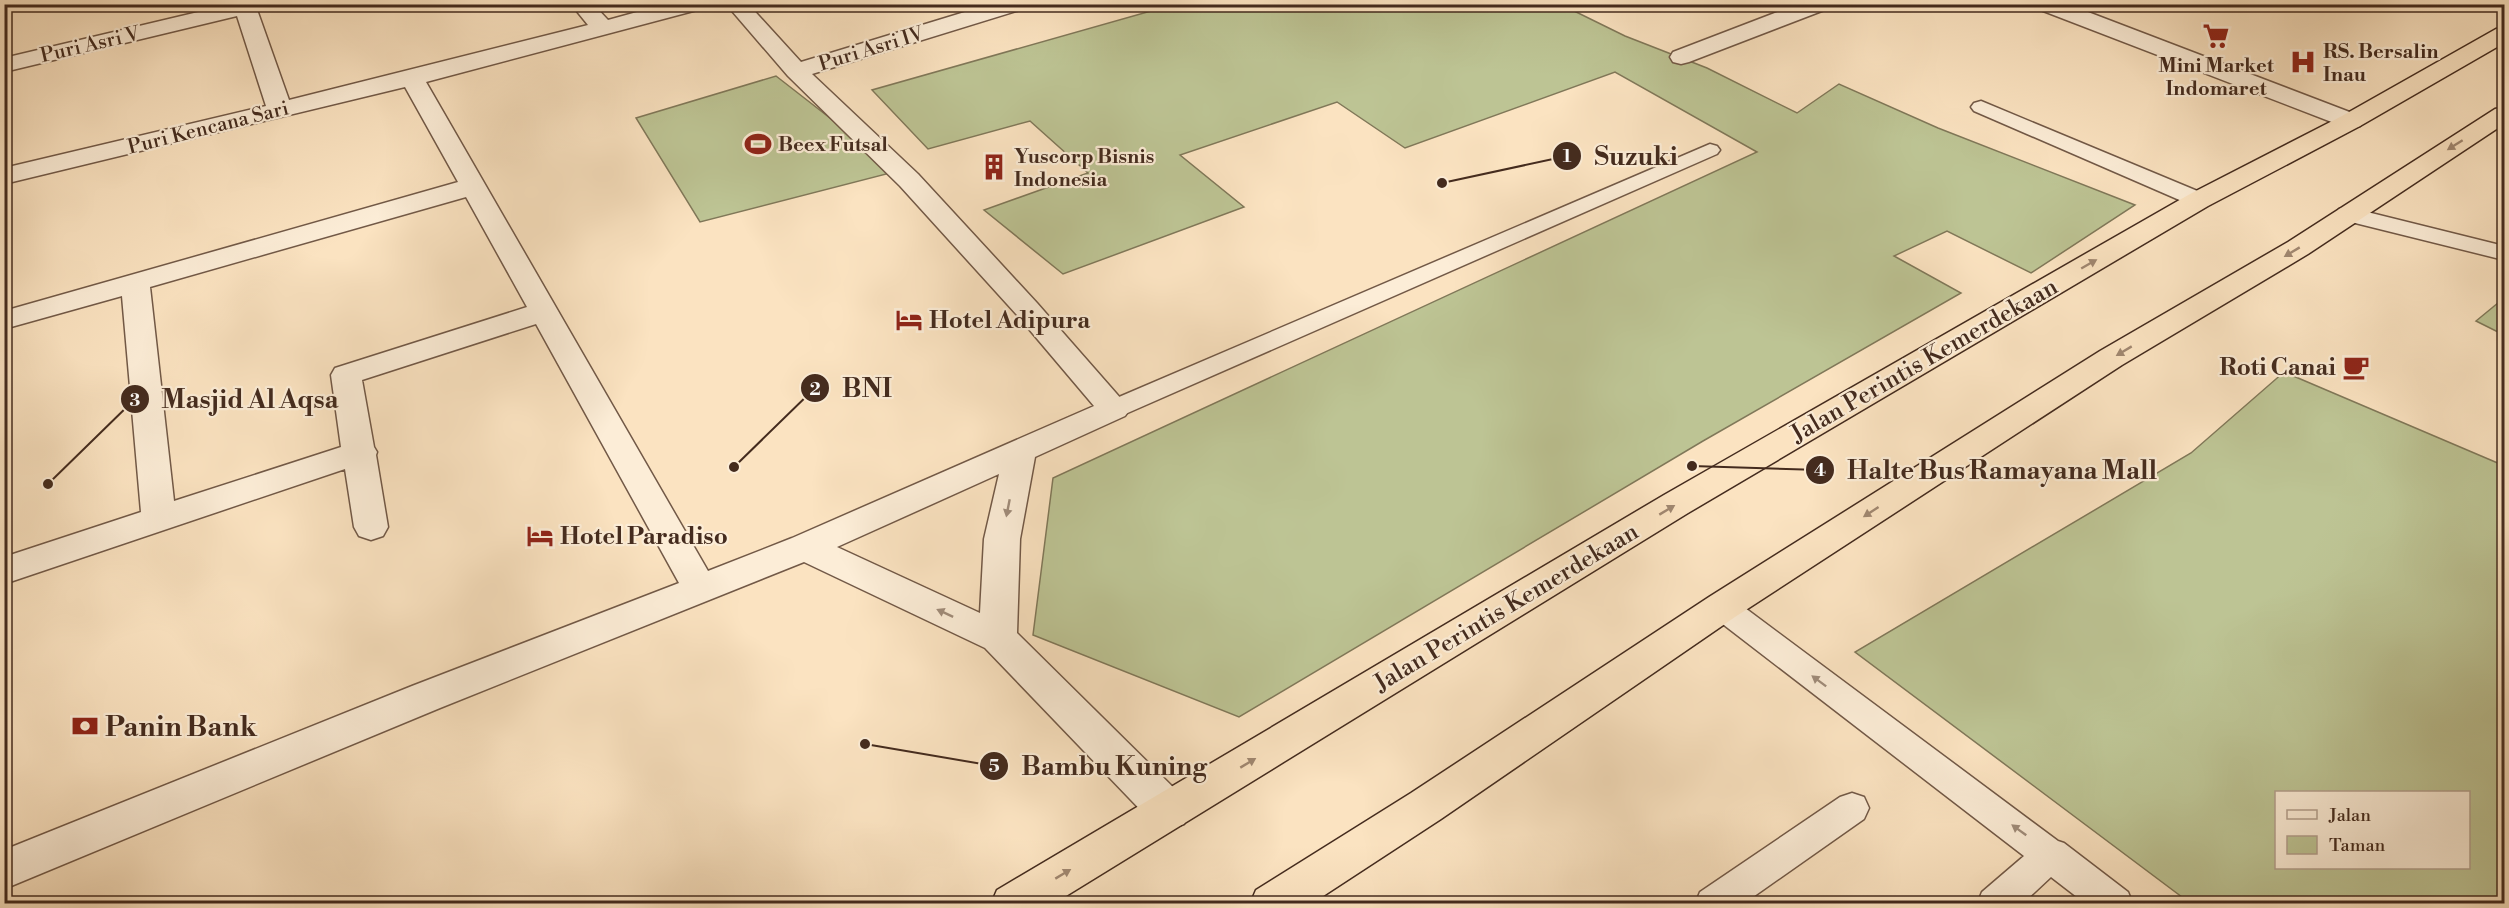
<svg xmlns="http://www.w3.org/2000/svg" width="2509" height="908" viewBox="0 0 2509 908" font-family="'Libre Bodoni',serif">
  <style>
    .green { fill: #bdc494; stroke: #807859; stroke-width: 1.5; fill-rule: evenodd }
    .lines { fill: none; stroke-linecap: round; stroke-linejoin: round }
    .service-casing { stroke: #725947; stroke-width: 3 }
    .minor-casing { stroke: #725947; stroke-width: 3 }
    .trunk-casing { stroke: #442b1e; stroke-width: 3 }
    .service { fill: #fcedd7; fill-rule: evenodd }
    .minor { fill: #fcedd7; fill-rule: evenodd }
    .trunk { fill: #fbe3c1; fill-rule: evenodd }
    .oneway { fill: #a08770 }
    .oneway2 { fill: #a08c7a }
    .labels { text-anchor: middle; stroke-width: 4.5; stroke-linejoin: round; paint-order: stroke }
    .far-street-label { font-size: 20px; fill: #442b1e; stroke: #fcedd7 }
    .far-poi-label { font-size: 20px; font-weight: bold; fill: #442b1e; stroke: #fcedd7; text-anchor: start }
    .poi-label { font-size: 24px; font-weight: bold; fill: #442b1e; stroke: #fcedd7; text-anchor: start }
    .street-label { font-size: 24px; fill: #442b1e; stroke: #fcedd7 }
    .near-poi-label { font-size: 28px; font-weight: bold; fill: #442b1e; stroke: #fcedd7; text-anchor: start }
    .leader { fill: none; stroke: #442b1e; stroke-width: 2 }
    .callout-dot { fill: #442b1e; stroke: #fcedd7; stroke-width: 2 }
    .mark-label { font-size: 18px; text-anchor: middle; font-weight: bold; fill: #fff }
    .callout-label { font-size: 26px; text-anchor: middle; font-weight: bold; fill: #442b1e; stroke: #fcedd7; stroke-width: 4.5; stroke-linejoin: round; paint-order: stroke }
  </style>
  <rect width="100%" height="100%" fill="#fbe3c1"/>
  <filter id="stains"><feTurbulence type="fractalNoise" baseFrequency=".00333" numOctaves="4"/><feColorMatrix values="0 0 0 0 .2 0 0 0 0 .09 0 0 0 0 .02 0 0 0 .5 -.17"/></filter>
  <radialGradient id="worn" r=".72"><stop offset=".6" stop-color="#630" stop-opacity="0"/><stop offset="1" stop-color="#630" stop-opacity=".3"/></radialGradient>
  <path class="green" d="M1172,5H1562L1625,36L1707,68L1797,113L1839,84L1938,128L2135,205L2031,273L1947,231L1894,256L1961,293L1703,441L1239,717L1033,635L1053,478L1757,152L1615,72L1405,148L1337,102L1180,155L1244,207L1063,274L984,210L1088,173L1030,121L928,149L872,90Z
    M776,76L898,171L700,222L636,118Z
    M2504,298V335L2476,321Z
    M2284,372L2500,464L2504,458V903H2190L1855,652L2191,453ZM2468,792V868H2276V792Z"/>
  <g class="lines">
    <g class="service-casing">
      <path id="service" d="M1981,101L2207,195L2210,200L2207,205L2199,207L2191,205L1974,111L1971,107L1974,103Z
        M1710,144L1717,146L1720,150L1717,154L1123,415L1114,418L1105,415L1101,409L1105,403Z
        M2347,207L2504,246V260L2339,219L2336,214L2339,209Z
        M1722,595L1733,599L2058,841L2064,843L2128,892L2133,904H2086L2051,877L2022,904H1977L1982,892L2024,856L1711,615L1707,607L1711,599Z
        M1852,793L1864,797L1869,808L1864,819L1743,904H1695L1700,892L1840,797Z"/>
    </g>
    <g class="minor-casing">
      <path id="minor" d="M232,4H255L289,100L588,25L571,4H593L608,20L666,4H703L701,9L426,82L708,571L792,538L1094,406L1017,315L900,186L788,76L726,4H748L801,62L991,4H1025L1023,9L812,74L918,174L1037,303L1130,409L1125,416L1035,457L1020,539L1017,633L1184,798L1190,811L1184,824L1169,829L1154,824L985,648L804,562L440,708L4,889V850L412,686L679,583L536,324L362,380L374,447L377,452L376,455L388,527L383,536L371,540L359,536L354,527L345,469L4,584V557L141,512L122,296L4,329V311L458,182L405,87L4,184V168L266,106L237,16L4,72V58ZM466,197L527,307L335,368L331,375L341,447L174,501L150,287ZM999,474L984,539L980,613L837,547Z
        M1798,4H1829L1827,9L1689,62L1681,64L1673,62L1670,57L1673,52Z
        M2036,4H2067L2360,116L2363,121L2360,126L2351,128L2342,126L2038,9Z"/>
    </g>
    <g class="trunk-casing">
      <path id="trunk" d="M2504,27V43L2360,126L2208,206L1688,513L1053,904H991L997,890L1664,495L2190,194L2342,116L2496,29Z
        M2504,107V124L2308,254L2122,365L1735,617L1441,819L1311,904H1250L1256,890L1411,793L1709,597L2100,351L2288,242L2495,109Z"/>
    </g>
    <use href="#service" class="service"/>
    <use href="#minor" class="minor"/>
    <use href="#trunk" class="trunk"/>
  </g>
  <defs><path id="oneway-solid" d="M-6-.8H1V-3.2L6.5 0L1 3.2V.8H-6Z" transform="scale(1.5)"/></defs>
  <g class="oneway">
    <use href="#oneway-solid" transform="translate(2455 145) rotate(148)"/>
    <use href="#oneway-solid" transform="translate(2292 252) rotate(149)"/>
    <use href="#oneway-solid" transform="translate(2089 264) rotate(-30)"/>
    <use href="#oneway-solid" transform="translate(2124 351) rotate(149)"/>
    <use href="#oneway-solid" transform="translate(1667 510) rotate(-31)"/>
    <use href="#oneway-solid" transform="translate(1871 512) rotate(147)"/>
    <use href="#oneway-solid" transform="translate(1248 763) rotate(-31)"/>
    <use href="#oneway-solid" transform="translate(1063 874) rotate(-31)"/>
  </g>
  <g class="oneway2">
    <use href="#oneway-solid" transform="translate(1008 508) rotate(101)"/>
    <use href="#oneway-solid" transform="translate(945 613) rotate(-155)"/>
    <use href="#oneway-solid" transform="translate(1819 681) rotate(-143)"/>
    <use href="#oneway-solid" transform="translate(2019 830) rotate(-144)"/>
  </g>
  <defs>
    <g id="supermarket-bare" transform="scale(2.07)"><path d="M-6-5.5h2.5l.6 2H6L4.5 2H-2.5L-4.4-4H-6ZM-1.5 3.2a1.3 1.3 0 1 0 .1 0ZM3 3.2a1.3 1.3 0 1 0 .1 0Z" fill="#8f2418" stroke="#fcedd7" stroke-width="2.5" paint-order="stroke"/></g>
    <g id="hospital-bare" transform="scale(2.07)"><path d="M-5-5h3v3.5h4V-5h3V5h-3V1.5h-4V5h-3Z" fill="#8f2418" stroke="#fcedd7" stroke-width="2.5" paint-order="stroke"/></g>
    <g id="stadium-bare" transform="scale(2.07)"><path d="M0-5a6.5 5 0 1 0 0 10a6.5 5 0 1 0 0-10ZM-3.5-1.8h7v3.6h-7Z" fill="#8f2418" stroke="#fcedd7" stroke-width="2.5" paint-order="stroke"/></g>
    <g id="building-bare" transform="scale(2.07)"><path d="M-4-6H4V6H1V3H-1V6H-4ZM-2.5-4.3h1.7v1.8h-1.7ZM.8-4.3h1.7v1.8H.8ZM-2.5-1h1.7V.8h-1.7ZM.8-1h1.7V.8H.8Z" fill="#8f2418" stroke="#fcedd7" stroke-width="2.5" paint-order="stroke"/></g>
    <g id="hotel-bare" transform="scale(2.07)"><path d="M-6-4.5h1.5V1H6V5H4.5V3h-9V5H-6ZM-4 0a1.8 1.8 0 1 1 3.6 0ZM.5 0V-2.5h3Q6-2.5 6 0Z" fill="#8f2418" stroke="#fcedd7" stroke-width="2.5" paint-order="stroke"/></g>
    <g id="cafe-bare" transform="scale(2.07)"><path d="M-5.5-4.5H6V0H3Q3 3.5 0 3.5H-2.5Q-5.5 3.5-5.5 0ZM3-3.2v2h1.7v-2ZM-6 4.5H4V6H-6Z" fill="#8f2418" stroke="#fcedd7" stroke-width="2.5" paint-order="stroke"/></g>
    <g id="bank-bare" transform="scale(2.07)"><path d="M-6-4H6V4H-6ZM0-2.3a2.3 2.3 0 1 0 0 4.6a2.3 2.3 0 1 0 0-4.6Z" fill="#8f2418" stroke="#fcedd7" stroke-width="2.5" paint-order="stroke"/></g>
  </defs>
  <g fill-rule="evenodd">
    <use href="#supermarket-bare" x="2216" y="36"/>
    <use href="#hospital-bare" x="2303" y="62"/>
    <use href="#stadium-bare" x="758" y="144"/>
    <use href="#building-bare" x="994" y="167"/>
    <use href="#hotel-bare" x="909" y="320"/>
    <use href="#cafe-bare" x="2356" y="367"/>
    <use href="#hotel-bare" x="540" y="536"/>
    <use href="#bank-bare" x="85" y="726"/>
  </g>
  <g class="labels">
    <g class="far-street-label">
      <text transform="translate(90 44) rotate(-13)" y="7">Puri Asri V</text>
      <text transform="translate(871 48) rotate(-17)" y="7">Puri Asri IV</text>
      <text transform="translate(208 127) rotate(-14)" y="7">Puri Kencana Sari</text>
    </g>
    <g class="far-poi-label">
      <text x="2323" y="58">RS. Bersalin<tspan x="2323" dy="23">Inau</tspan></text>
      <text x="2216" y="72" text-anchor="middle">Mini Market<tspan x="2216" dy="23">Indomaret</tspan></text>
      <text x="778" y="151">Beex Futsal</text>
      <text x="1014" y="163">Yuscorp Bisnis<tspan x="1014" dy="23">Indonesia</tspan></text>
    </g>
    <g class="poi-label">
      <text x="929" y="328">Hotel Adipura</text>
      <text x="2336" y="375" text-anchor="end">Roti Canai</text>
      <text x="560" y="544">Hotel Paradiso</text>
    </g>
    <g class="street-label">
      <text transform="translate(1924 360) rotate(-30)" y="8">Jalan Perintis Kemerdekaan</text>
      <text transform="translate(1506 607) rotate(-31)" y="8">Jalan Perintis Kemerdekaan</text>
    </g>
    <g class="near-poi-label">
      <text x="105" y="736">Panin Bank</text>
    </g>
  </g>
  <path class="leader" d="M1442 183L1567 156M734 467L815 388M48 484L135 399M1692 466L1820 470M865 744L994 766"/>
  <g class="callout-dot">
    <circle cx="1442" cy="183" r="6"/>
    <circle cx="734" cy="467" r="6"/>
    <circle cx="48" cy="484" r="6"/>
    <circle cx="1692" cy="466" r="6"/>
    <circle cx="865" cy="744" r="6"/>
    <circle cx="1567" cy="156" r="15"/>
    <circle cx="815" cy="388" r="15"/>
    <circle cx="135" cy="399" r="15"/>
    <circle cx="1820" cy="470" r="15"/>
    <circle cx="994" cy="766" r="15"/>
  </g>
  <g class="mark-label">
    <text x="1567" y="162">1</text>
    <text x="815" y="395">2</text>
    <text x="135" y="406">3</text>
    <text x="1820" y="476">4</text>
    <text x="994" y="772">5</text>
  </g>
  <g class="callout-label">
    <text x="1636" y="165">Suzuki</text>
    <text x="867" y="397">BNI</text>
    <text x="250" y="408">Masjid Al Aqsa</text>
    <text x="2002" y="479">Halte Bus Ramayana Mall</text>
    <text x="1114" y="775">Bambu Kuning</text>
  </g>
  <rect width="2509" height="908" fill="none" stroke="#fbe3c1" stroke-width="24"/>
  <rect x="6" y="6" width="2497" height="896" fill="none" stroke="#442b1e" stroke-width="3"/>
  <rect x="12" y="12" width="2485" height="884" fill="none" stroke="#442b1e" stroke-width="1.5"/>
  <rect x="2275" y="791" width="195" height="78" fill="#fcedd7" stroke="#b29f8d" stroke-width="1.5"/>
  <rect x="2287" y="810" width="30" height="9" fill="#fcedd7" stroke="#b29f8d" stroke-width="1.5"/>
  <text x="2329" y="821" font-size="18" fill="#442b1e">Jalan</text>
  <rect x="2287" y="836" width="30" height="18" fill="#bdc494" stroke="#b29f8d" stroke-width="1.5"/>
  <text x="2329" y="851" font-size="18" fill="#442b1e">Taman</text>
  <rect width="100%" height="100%" filter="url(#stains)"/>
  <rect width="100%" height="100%" fill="url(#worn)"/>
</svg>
